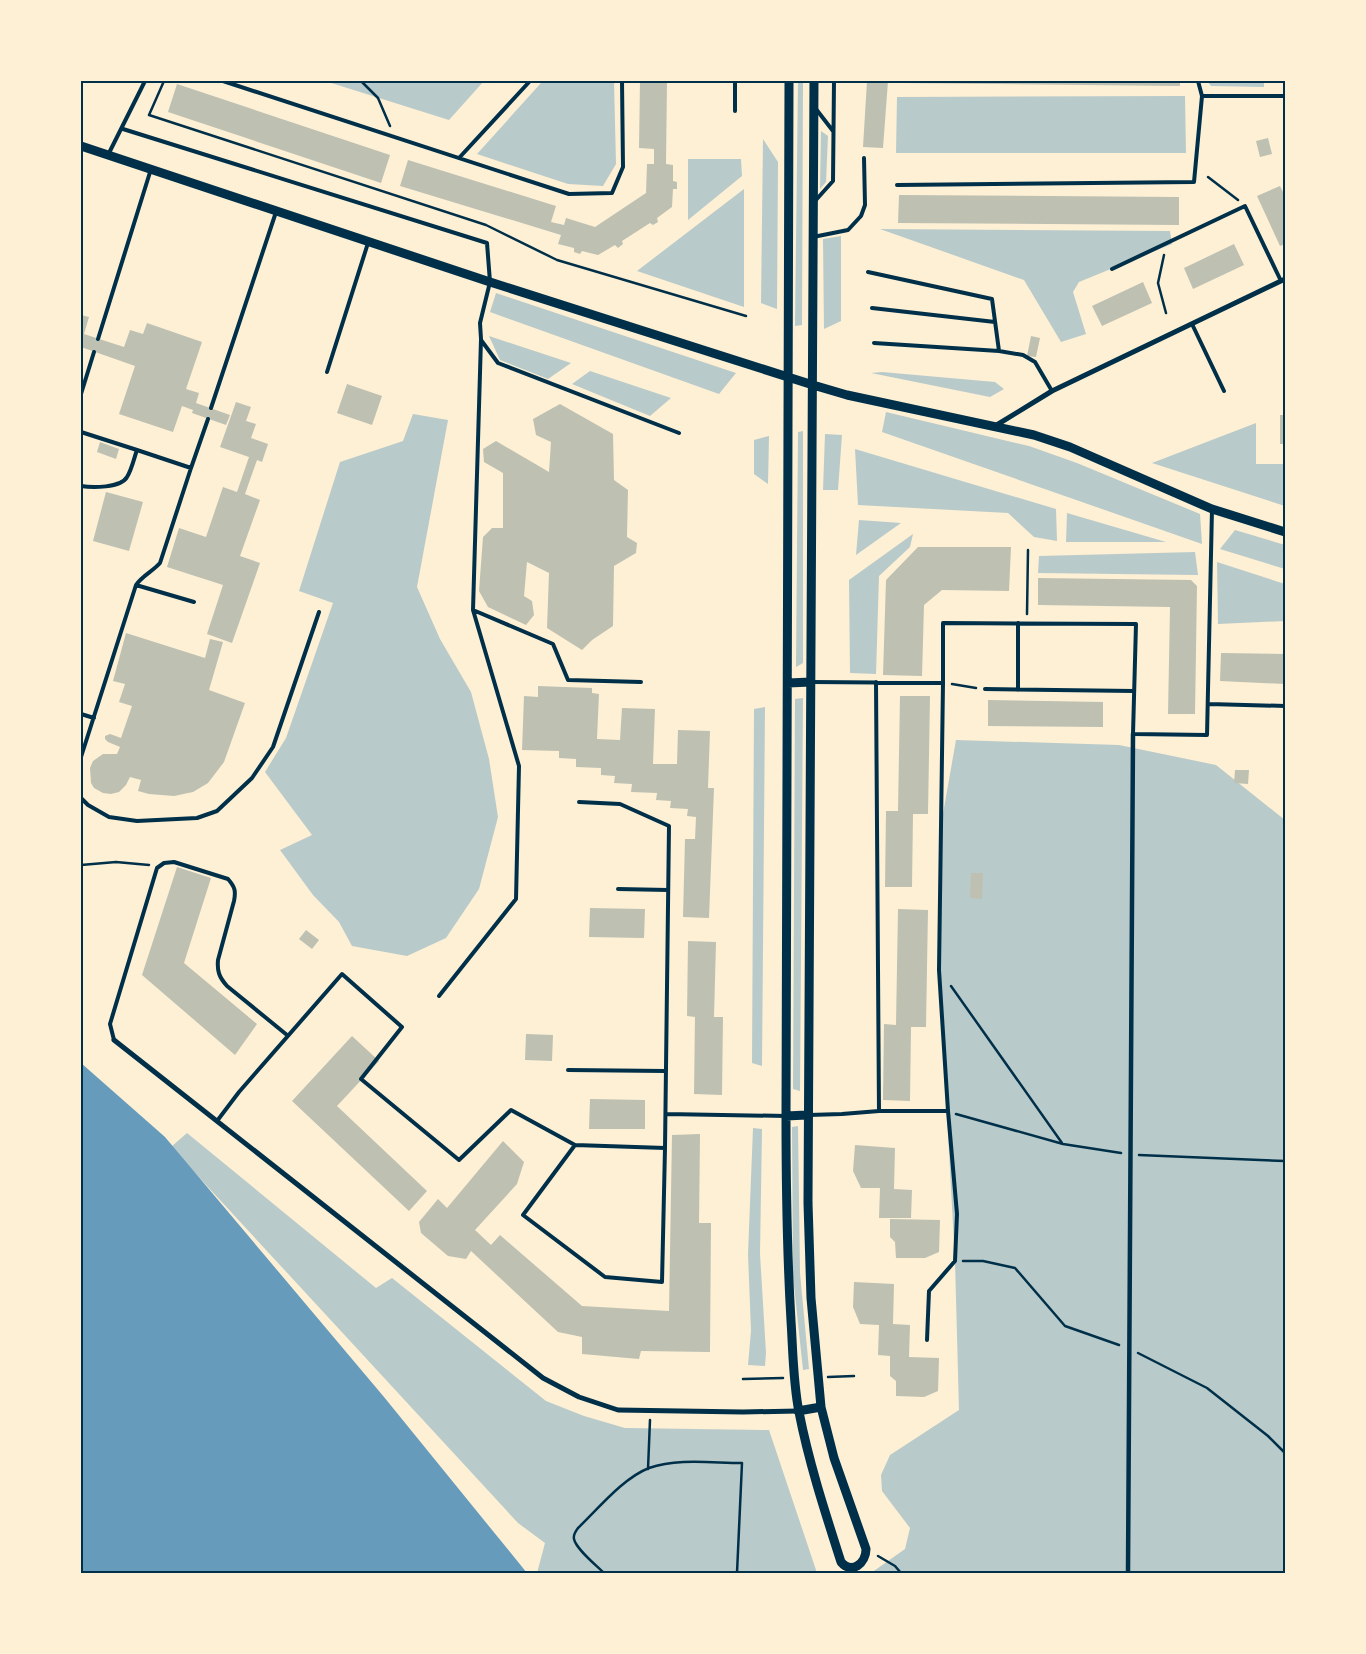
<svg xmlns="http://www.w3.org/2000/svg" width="1366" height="1654" viewBox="0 0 1366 1654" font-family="Overpass,sans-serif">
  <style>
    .green { fill: #b9caca }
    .water { fill: #669bbc }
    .building { fill: #bec0b2 }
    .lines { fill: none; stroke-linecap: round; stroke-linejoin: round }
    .path { stroke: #003049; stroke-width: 2.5 }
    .service { stroke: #003049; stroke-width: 4 }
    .pedestrian { stroke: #003049; stroke-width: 4.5 }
    .minor { stroke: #003049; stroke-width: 5 }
    .tertiary { stroke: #003049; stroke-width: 9 }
    .neatline { fill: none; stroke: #003049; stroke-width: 2 }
  </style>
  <rect width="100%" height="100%" fill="#fdf0d5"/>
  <path class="green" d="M325,81H484L449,120Z
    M614,81L616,164L603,186L568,184L477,154L541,83Z
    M798,81H803L802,325L795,326Z
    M1207,81H1264V87L1211,86Z
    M1185,96L1186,153H896L897,97Z
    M821,131L828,136L826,182L820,189Z
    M763,139L778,162L777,309L761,303Z
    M688,159H741L742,176L688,220Z
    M744,189V307L637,271Z
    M880,229L1170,231L1172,244L1079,282L1073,292L1086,334L1061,342L1024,280Z
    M841,236V321L824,329L823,239Z
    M496,293L736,373L719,394L490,312Z
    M489,336L571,363L548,379L500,360Z
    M590,371L671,398L650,416L572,384Z
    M882,372L995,382L1004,389L990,397L871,373Z
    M886,412L1029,446L1077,463L1200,514L1202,544L882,432Z
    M413,414L448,420L417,587L440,639L471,692L489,759L498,817L479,889L446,938L407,956L352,946L339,922L313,895L280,850L312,835L265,772L286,738L333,603L299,591L340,462L403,441Z
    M1256,423V464H1285V506L1152,463Z
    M803,431V663L796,667L798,432Z
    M825,434L842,435L838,490H823Z
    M769,436L768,484L754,474V440Z
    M855,449L1056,509L1057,541L1034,537L1008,513L858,505Z
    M1067,513L1166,542H1066Z
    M859,520L901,523L856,555Z
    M1235,530L1285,545V569L1220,549Z
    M913,534L910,547L879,576L876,674L850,673L849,580Z
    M1195,552L1198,575L1038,573L1039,556Z
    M1217,562L1285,584V621L1218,624Z
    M803,698L800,1091L793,1089L795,699Z
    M765,707L762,1066L752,1063L754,709Z
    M956,740L1119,745L1216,765L1285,820V1573H871L905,1549L910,1528L882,1491L881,1475L890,1455L959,1410L955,1261L939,970L941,825Z
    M798,1126L800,1273L809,1369L803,1370L793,1276L792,1127Z
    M753,1128L762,1129L760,1254L766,1353L765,1366L748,1365L751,1331L748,1254Z
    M187,1133L376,1288L392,1278L546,1401L584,1416L625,1428L769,1430L817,1573H537L545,1543L518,1523L171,1147Z"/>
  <path class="water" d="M81,1063L165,1137L384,1397L527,1573H81Z"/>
  <path class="building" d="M640,81H667L666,164L673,165V181L677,182V189H673L672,207L657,218L658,222L653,225L650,223L622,241L623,244L618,248L615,245L598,255L582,251L580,254L574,252V248L558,244L561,235L400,186L408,160L556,206L551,222L564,225L566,218L595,227L646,193L647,164H654V149L639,148Z
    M867,81H888L883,148L863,147Z
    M900,81H1180V86L900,83Z
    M177,84L390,155L381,183L168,112Z
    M1268,138L1272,154L1260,157L1256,141Z
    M1280,186L1285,196V244L1280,246L1257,196Z
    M899,195L1179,197V225L898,223Z
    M1234,244L1244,265L1193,289L1184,268Z
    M1143,282L1152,303L1102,326L1092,306Z
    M81,315L89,317L84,334L124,347L130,330L143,334L147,323L202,342L186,389L199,393L196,403L230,415L226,425L192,413L193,410L182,406L173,432L119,414L135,366L81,347Z
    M1031,336L1040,338L1036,357L1027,356Z
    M347,384L382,396L372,425L337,413Z
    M236,402L251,407L246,421L256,424L251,438L268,444L262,462L257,460L245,494L260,500L240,556L260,563L232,643L207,634L223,585L167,567L179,528L206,537L223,487L237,492L249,457L220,447Z
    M560,404L613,434L614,480L628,490L627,537L637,543L636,553L614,566L613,626L592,640L582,650L547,628L549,573L527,562L524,596L532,601L534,615L526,625L488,607L479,591L483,537L492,528H503V473L484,462L483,449L496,441L549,472L551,442L536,435L533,419Z
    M1280,415H1285V444H1280Z
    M100,442L119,449L116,459L97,452Z
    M106,492L143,502L129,551L93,541Z
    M918,547H1011L1009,591L942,590L924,605L922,676L883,675L886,580Z
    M1038,578L1191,580L1197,586L1195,714H1168L1170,607L1038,605Z
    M126,633L205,658L210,639L223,642L209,690L245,703L224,762L208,783L193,792L174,796L149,794L138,791L141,780L130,777L126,785L119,792L111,794L103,793L94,788L91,783L90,768L93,761L103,754H117L120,747L108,742L105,739V736L110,734L121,738L132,706L119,702L125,684L113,681Z
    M1221,653L1285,654V684L1220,681Z
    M538,686L592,688V693L599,694L597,739L620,740L622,708L655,709L653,764H677L678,730L710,731L708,788H714L709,918L683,917L685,839H695L696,817L687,816L688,809L670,808L671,801L656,800L657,793L631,792L632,784L614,783L615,776L601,775V768L576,767V759L559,758V751L522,750L524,696L538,697Z
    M900,696H930L928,814H913L912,887H885L886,811H898Z
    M988,700L1103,702V727L988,726Z
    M1235,770H1249L1248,784L1234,783Z
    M177,867L211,878L184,963L257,1024L235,1055L142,975Z
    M971,873H983L982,899L970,898Z
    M590,908L645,909L644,938L589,937Z
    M898,909L928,910L926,1027H911L910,1101L883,1100L884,1024L896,1025Z
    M306,930L319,940L312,949L299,939Z
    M688,941L716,942L714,1017H723L722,1095L694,1094L695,1017L687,1016Z
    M526,1034L553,1035L552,1061L525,1060Z
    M352,1036L379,1061L337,1106L427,1191L409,1211L292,1101Z
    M590,1099L645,1100V1129H589Z
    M700,1134L699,1223H711L710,1352L641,1351L639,1359L582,1354V1337L558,1332L471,1251L466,1259L448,1256L421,1233L419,1222L438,1199L447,1208L503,1141L524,1162L517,1184L475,1230L491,1245L500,1235L582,1306L669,1311L672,1135Z
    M855,1145L895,1148L894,1189L912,1190L911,1218H879L880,1188H861L853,1171Z
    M890,1219L940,1220L939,1252L925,1258H896L895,1242L890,1237Z
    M854,1282L894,1284L893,1324L910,1325L909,1357L939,1358L938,1391L924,1397L896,1396V1381L890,1376V1356L878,1355L879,1325L860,1324L853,1307Z"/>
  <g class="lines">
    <path class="path" d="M164,81L149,115L486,225L557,260L746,316
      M361,81L378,98L390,126
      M1208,177L1238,200
      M1164,255L1158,283L1166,313
      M1027,614L1028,550
      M952,684L976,688
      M81,865L116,862L149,865
      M951,986L1062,1143
      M956,1114L1063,1144L1121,1153
      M1139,1155L1285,1161
      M963,1261H983L1015,1268L1065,1326L1119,1345
      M1138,1353L1207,1388L1268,1436L1285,1453
      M828,1377L854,1376
      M743,1379L783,1378
      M648,1469L650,1420
      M878,1556L895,1566L901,1573
      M604,1573C596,1565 576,1549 574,1539C573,1535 575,1532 578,1528C598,1509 623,1478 649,1468C678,1458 712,1463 742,1463L737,1573"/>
    <path class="service" d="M223,81L569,194L612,193L623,167L622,81
      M1202,96H1285
      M816,109L833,131
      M735,111V81
      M123,129L487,243L490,282L480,323L481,339L473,610L553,644L568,680L641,682
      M108,155L145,81
      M459,158L530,81
      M897,185L1194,182L1202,96L1198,81
      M815,201L833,181L834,81
      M813,237L848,230L861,216L865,205L864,158
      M1112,269L1245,206L1281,281
      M868,272L992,299L999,351
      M872,308L995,322
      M1192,324L1224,391
      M98,339L151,169
      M481,340L498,363L679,433
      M874,343L999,351L1023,355L1035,362L1052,391
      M327,372L368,243
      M81,394L94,352
      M211,408L276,212
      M81,432L137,450
      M191,468L160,563C153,571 142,576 136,585L194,602
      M81,486C92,488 121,488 127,477C132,469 134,458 137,450L191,468L208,419
      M811,682L943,683L939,970L948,1111L957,1214L955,1261L929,1291L927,1340
      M876,682L879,1111
      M943,683V623L1136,624L1133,734L1207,735L1212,509
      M985,689L1134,691
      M1018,690V623
      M1209,704L1285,706
      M81,714L94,718
      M81,757L136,585
      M81,798L88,805L109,817L137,821L197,818L217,811L252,778L273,747L319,612
      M579,802L620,804L669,826L665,1148L662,1282L605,1277L523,1215L575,1145L665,1148
      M618,889L668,890
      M439,996L516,899L519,766L473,610
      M114,1040L110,1024L157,868L164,863L174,862L228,879C235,887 236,891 234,901L218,960C217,971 219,977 227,986L287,1035
      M568,1070L665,1071
      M666,1114L786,1116
      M809,1115L842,1114L879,1111H948
      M217,1121L239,1092L342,974L402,1027L361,1079L459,1160L511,1110L575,1145"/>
    <path class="pedestrian" d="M1128,1573L1133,734"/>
    <path class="minor" d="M995,426L1052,391L1285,279
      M114,1040L543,1378L579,1397L618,1410L743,1412L798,1411"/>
    <path class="tertiary" d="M789,81L786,1116C786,1184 787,1253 791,1321C793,1351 793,1382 799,1412C809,1463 825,1512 841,1562C852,1575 866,1563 866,1549L834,1458L821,1407L811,1298L808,1203L814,81
      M81,146L490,282L813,385L847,395L1034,435L1070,447L1212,509L1285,532
      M788,683L811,682
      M786,1116L807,1115
      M798,1411L821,1407"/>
  </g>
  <rect width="1366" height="1654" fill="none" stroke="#fdf0d5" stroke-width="165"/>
  <rect x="82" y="82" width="1202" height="1490" class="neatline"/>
</svg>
